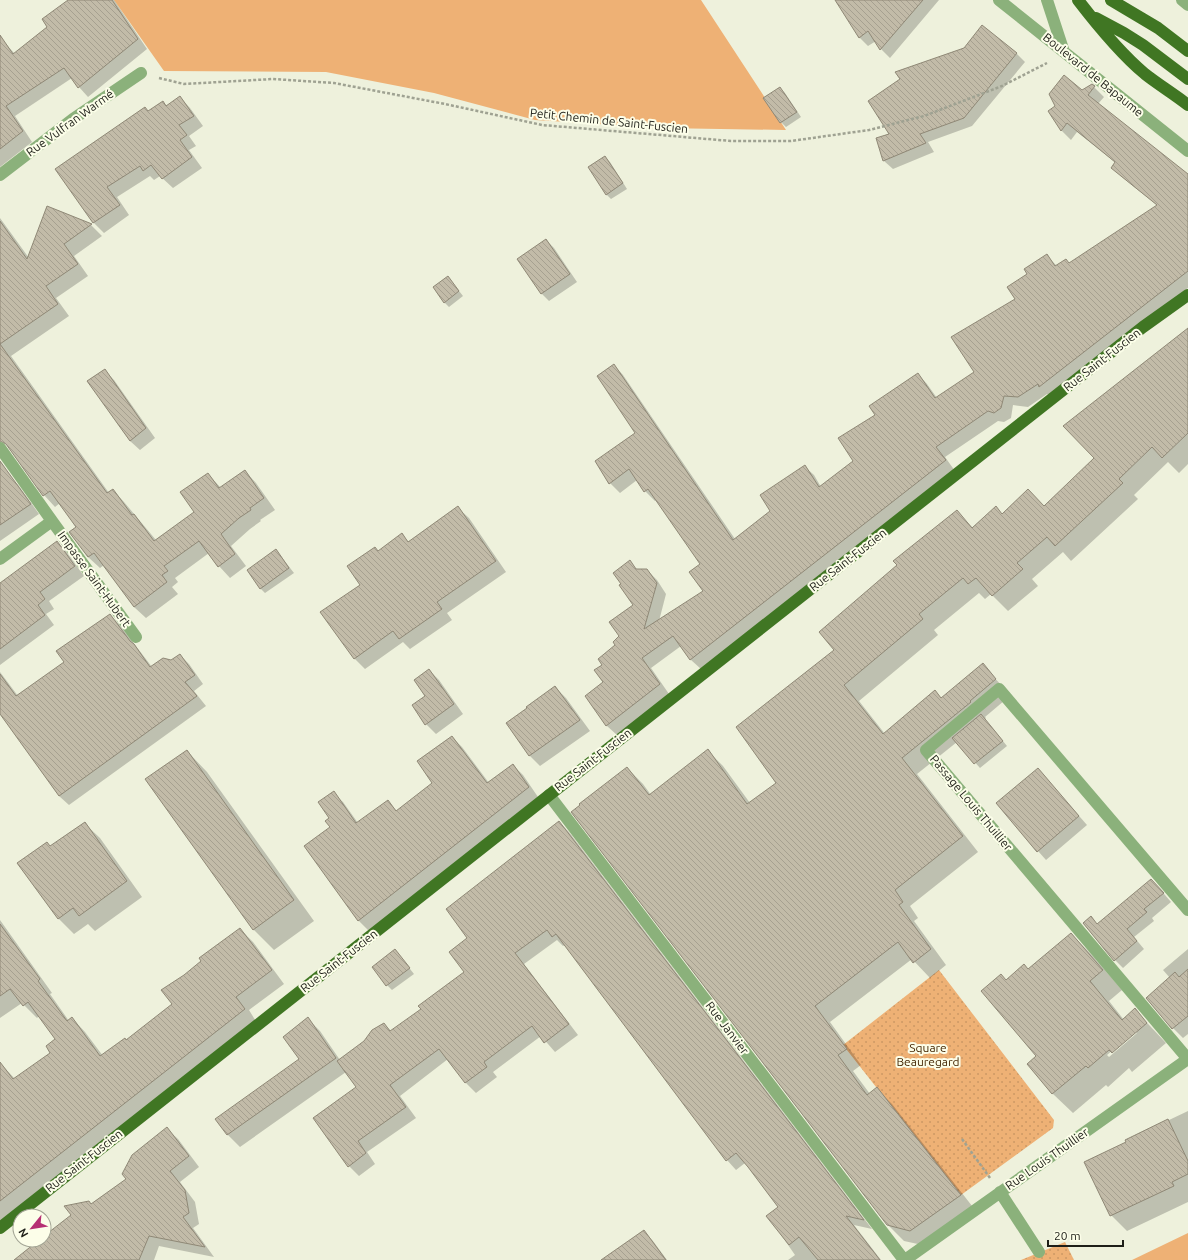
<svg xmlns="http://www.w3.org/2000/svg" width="1188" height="1260" viewBox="0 0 1188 1260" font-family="Ubuntu,sans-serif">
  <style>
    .grass { fill: url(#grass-dots) }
    .garden { fill: #eeb175 }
    .shadow { fill: #0003; fill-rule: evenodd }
    .building { fill: url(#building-back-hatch); stroke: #8f8876 }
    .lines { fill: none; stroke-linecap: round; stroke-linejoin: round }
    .path { stroke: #9fa292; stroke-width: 2.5; stroke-dasharray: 3 2; stroke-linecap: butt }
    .minor { stroke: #8bb17b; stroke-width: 12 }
    .major { stroke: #407623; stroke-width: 12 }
    .labels { text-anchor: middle; stroke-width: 4; stroke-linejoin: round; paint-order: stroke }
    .street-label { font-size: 12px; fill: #1e1f18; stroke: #fcfee9 }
    .park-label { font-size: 12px; fill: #452805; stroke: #fcfee9 }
  </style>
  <defs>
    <pattern id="grass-dots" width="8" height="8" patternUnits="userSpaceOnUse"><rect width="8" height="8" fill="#eeb175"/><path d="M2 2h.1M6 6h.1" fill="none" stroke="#cc9864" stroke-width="1.8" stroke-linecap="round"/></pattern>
    <pattern id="building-back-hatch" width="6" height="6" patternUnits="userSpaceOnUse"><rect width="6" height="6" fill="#c2bba8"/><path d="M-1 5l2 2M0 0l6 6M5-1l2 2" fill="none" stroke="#a6a090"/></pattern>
  </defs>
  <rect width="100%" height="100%" fill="#eef1dc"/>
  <path class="grass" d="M939,970L1054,1120L1053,1128L961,1195L843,1045Z
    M1065,1242L1074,1260H1021Z"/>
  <path class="garden" d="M114,0H701L786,130L662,128L535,120L434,93L326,72L164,71Z
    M1188,1233V1260H1132Z"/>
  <path class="shadow" d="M70,0H114L147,49L88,97L79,87L72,78L15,116L32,142L0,167V45L4,42L15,54L49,27Z
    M836,0H939L890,58L881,49L876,41L868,46L859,37Z
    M982,27L1017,54L1025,62L972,126L928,142L934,152L893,169L884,161L877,139L890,134L965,49Z
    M1094,87L1104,97L1098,104L1188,175V288L1050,396L1047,394L1028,407L1013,405L1011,418L1004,422L998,421L945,457L955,471L701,669L691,660L681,646L651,668L669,694L617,735L607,726L587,696L605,682L603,665L617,646L634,605L622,584L629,562L638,570H647L657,580L666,594L659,621L705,591L701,564L656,500L655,501L645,491L637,480L620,493L610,483L636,433L614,365L623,375L735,539L771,511L804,466L814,475L821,487L854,461L876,415L918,374L927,384L937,398L976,373L1028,274L1047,256L1057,266L1066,260L1070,264L1158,206L1122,177L1112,167L1116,163L1077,132L1071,140L1061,130L1082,91Z
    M780,88L785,93L801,117L786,127L781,122Z
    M180,97L190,108L203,126L189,136L196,146L189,150L202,168L173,188L160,176L154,180L150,176L117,197L129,215L104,233L94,223L57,169L163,102L167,106Z
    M605,157L610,162L627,189L611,199L606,194Z
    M47,207L91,225L102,236L74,256L88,276L56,298L69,316L11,356L109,493L113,490L124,502L156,540L195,513L208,474L221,488L245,471L256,483L275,510L260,520L261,521L250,529L231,546L246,566L230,578L219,566L209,553L175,578L178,582L172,587L178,594L146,618L134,607L104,565L100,568L88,557L70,532L77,527L60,503L55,507L44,495L24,467L0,421V218L29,258Z
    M546,240L554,248L577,282L549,301L541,293Z
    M448,277L463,296L449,307L444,302Z
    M1188,329V464L1179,473L1168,462L1134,495L1138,499L1071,561L1063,552L1032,579L1038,586L1008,611L991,594L985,599L979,593L934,630L938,635L859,701L885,734L935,692L942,699L982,665L1011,695L985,717L986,718L985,719L1007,746L980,768L957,742L917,774L978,852L910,906L918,918L914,921L946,965L930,978L912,959L830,1022L861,1065L853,1071L870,1094L877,1089L892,1104L976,1211L927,1246L904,1241L888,1225L627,768L643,784L651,795L708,751L723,766L750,803L777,784L836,650L899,566L957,512L973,528L996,508L1003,515L1044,507L1095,459Z
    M104,370L114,380L155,438L140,450L130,441L88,381Z
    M10,476L19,486L39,514L0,541V483Z
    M458,508L469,518L506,572L447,613L452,620L410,649L403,642L365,669L354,658L362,585L402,535L409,542Z
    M57,542L66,551L84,576L49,601L54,609L46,614L54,625L0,665V584Z
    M276,550L294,573L265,593L260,588Z
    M110,615L119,624L152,667L171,661L180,655L189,664L203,684L194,691L206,706L69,805L59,796L0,713V672L18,696L65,662Z
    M429,670L439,680L463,714L436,734L426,724V697Z
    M555,687L566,698L590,731L540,766L530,756L508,723Z
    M452,737L462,747L489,783L513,765L523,775L538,797L369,931L359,921L305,846L331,827V818L333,793L343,802L358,823L388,802L397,811L433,783Z
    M187,751L207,772L314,921L274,950L253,929Z
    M1038,769L1087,825L1046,860L1038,851Z
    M559,822L569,832L872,1229L854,1225L881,1260H788L795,1255L768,1216L780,1207L745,1163L736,1170L727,1160L565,945L563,946L557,940L524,964L578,1035L555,1052L541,1036L493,1072L497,1077L476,1093L466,1083L448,1059L400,1096L416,1118L367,1152L375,1164L359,1176L349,1166L357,1087L346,1072L240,1147L227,1134L300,1059L308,1019L320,1031L340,1060L365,1042L384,1024L392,1032L422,1009L465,972L469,938Z
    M84,823L100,838L142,897L95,931L88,924L74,934L59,919L21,866Z
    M1159,888L1171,902L1152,918L1154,921L1134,937L1144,949L1123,968L1115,960L1097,924Z
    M0,920L52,993L50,994L69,1021L72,1018L85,1032L103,1056L127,1041L173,1004L184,976L240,929L253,942L284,984L249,1010L257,1023L0,1224V1067L2,1065L15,1079L52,1053L56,1040L39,1016L37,1018L22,1003L0,1018Z
    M1071,934L1091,954L1122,990L1109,1001L1124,1020L1135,1010L1166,1043L1132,1072L1129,1068L1108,1087L1106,1085L1073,1113L1053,1094L1028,1064L1038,1056L1006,981L1029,970ZM1135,1031L1137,1033L1109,1057L1107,1055Z
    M1188,949V1034L1183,1038L1173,1028L1170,978L1163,970Z
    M395,950L414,974L392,990L387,985Z
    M1188,1111V1202L1127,1231L1111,1215L1086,1163L1128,1143L1127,1140Z
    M167,1129L178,1139L199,1167L180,1182L195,1202L199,1224L193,1228L214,1257L159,1246L154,1260H15L41,1240H44V1237L127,1179Z
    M643,1231L653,1241L667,1260H603Z"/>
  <path class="building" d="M68,0H112L138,39L78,88L64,68L6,106L23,131L0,149V35L13,54L47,27L42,19Z
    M835,0H923L880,50L868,31L859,38Z
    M982,25L1017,53L964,118L920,134L926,143L883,161L876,138L889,134L868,101L900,79L895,72L964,48Z
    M1064,75L1082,90L1092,84L1095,86L1088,95L1188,174V271L1039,387L1038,384L1018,397L1004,396L1001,408L994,413L988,411L936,447L946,460L690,660L673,636L642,658L660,684L606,726L585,696L603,682L594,670L602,665L598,659L615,645L613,642L619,636L609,622L633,605L619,585L621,584L613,573L630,560L636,569H647L657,583L644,629L703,591L689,572L700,564L648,489L644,492L629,469L609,484L595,461L635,433L597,376L614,364L733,540L770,511L760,495L805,465L819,487L853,461L838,438L875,415L869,406L918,373L935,398L974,372L951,337L1015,299L1007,287L1027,274L1024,269L1047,254L1055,266L1066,259L1069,263L1157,205L1111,168L1115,162L1067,123L1061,131L1048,111L1055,106L1049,94Z
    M780,87L797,112L780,123L763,98Z
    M180,96L194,116L179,125L187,135L180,140L192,157L162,179L151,165L143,171L140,166L107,187L120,205L93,223L55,169L145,107L148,111L163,101L166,106Z
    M605,156L623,183L606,195L588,167Z
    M47,206L92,224L64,244L78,264L46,286L58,304L0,344L107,493L113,489L132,515L134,514L154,541L194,512L180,492L208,473L219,488L245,470L264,498L250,508L251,510L239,518L221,534L235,554L218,567L199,541L164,566L168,571L162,575L167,582L134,607L94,553L88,557L69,532L76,527L50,491L43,496L6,444L0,441V221L27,259Z
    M546,239L570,274L541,294L517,259Z
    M448,276L459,291L444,303L433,287Z
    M1188,328V433L1162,458L1152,447L1119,479L1123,483L1055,546L1047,537L1017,563L1023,569L992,596L976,578L968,584L963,578L919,614L923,619L844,685L883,734L935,690L941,698L983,663L996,679L970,701L971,702L902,758L963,836L895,890L903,902L899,905L931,949L913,963L898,942L815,1006L847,1049L838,1055L867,1095L877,1087L961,1195L910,1231L887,1225L571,812L580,805L579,804L627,767L649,795L708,749L747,804L776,783L736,727L834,650L819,632L897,565L893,561L957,510L972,528L996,506L1002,514L1028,489L1044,506L1094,458L1063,426Z
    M105,369L146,428L130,441L87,381Z
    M0,461L31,504L0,525Z
    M458,506L496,561L437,602L442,609L399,639L393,631L354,659L320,612L360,585L347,566L375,547L378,551L402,533L408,542Z
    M57,541L75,566L40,592L45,599L38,605L45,615L0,649V583Z
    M276,549L289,568L260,589L247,570Z
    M110,614L130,641L134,644L150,667L163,658L171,660L180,654L195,675L185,682L197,696L59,796L0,714V674L16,696L64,662L56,651Z
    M429,669L454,704L425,725L412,705L425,696L414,680Z
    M555,686L580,720L529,756L506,723L527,708L526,707Z
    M981,714L1003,741L974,764L952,738Z
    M452,736L487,783L513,764L529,787L358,921L304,846L330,827L325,821L329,818L318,802L334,791L356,823L388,800L396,811L432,783L417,761Z
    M187,750L294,900L253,930L145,779Z
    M1038,768L1079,816L1037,852L996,803Z
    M559,821L864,1220L846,1216L880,1260H818L799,1237L789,1245L766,1216L778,1207L748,1167L736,1153L726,1161L556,934L552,937L547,930L515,953L569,1024L544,1043L532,1026L484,1062L487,1067L465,1083L439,1049L390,1085L406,1107L358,1141L366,1153L348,1167L313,1118L356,1087L337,1061L364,1041L372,1030L384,1023L390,1031L421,1009L418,1006L464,972L449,952L467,938L446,909Z
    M85,822L127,881L79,916L73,908L58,919L17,863L47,842L50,846Z
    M1151,879L1164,893L1144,909L1147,912L1127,929L1137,941L1114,961L1083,923L1091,916L1097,924Z
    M0,924L40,979L38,981L67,1021L72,1017L100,1056L125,1038L126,1040L172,1004L161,990L184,975L201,961L199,958L240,928L272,970L236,997L245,1009L0,1201V1062L13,1079L50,1053L46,1046L55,1039L28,1002L23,1006L10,989L0,996Z
    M1071,933L1103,970L1090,981L1122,1020L1135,1008L1147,1023L1112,1053L1109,1050L1088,1068L1086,1066L1052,1094L1027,1064L1036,1056L981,991L1001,974L1006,980L1024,964L1028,969Z
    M395,949L410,968L386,986L372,967Z
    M1188,969V1016L1172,1029L1146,998L1175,972L1179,977Z
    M308,1017L336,1058L227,1135L215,1119L299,1059L283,1037Z
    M1168,1119L1188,1161V1174L1172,1182L1174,1186L1110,1216L1084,1162L1126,1142L1125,1140Z
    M167,1127L189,1156L170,1171L185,1190L189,1213L183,1217L205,1247L149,1236L139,1260H14L39,1240H44V1236L71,1215L64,1206L89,1201L91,1204L126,1179L122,1174L132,1155Z
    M644,1230L666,1260H601Z"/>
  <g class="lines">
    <path class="path" d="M159,78L184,84L273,79L334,83L445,104L542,125L731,141H791L869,130L924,116L1002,86L1047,63
      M962,1139L990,1178"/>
    <path class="minor" d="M999,0L1188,151
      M1047,0L1064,52
      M1182,0L1188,5
      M0,175L73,119L141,73
      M0,448L52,521L0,559
      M52,521L136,637
      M549,795L904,1260
      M1000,1192L1039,1252
      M905,1260L1188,1059L926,750L999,689L1188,910"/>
    <path class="major" d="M1078,0C1098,26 1120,53 1145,74C1159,85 1174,94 1188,105
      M1111,0L1158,28L1188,51
      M1096,18L1124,33L1143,45L1188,79
      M0,1228L1143,327L1188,295"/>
  </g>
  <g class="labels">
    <g class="street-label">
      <text transform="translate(1093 75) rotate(39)" y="4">Boulevard de Bapaume</text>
      <text transform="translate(609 121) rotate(6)" y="4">Petit Chemin de Saint-Fuscien</text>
      <text transform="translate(70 123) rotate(-36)" y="4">Rue Vulfran Warmé</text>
      <text transform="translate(1102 360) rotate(-38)" y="4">Rue Saint-Fuscien</text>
      <text transform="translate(848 560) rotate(-38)" y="4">Rue Saint-Fuscien</text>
      <text transform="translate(94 579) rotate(54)" y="4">Impasse Saint-Hubert</text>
      <text transform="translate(593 760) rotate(-38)" y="4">Rue Saint-Fuscien</text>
      <text transform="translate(971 803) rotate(50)" y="4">Passage Louis Thuillier</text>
      <text transform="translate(339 961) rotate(-38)" y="4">Rue Saint-Fuscien</text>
      <text transform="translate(727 1028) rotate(53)" y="4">Rue Janvier</text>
      <text transform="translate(1047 1159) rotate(-35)" y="4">Rue Louis Thuillier</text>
      <text transform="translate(84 1161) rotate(-38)" y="4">Rue Saint-Fuscien</text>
    </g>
    <g class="park-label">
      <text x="928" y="1052">Square<tspan x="928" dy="14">Beauregard</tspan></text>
    </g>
  </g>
  <g transform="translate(32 1228) rotate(240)"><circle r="19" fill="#fcfee9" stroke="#a3a595"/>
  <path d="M0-3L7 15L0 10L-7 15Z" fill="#b63073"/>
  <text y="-6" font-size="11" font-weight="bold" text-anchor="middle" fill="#1e1f18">N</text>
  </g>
  <path d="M1048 1240v6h75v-6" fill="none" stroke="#1e1f18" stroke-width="2"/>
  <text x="1054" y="1240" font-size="12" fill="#1e1f18" stroke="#fcfee9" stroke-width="3" paint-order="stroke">20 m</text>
</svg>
